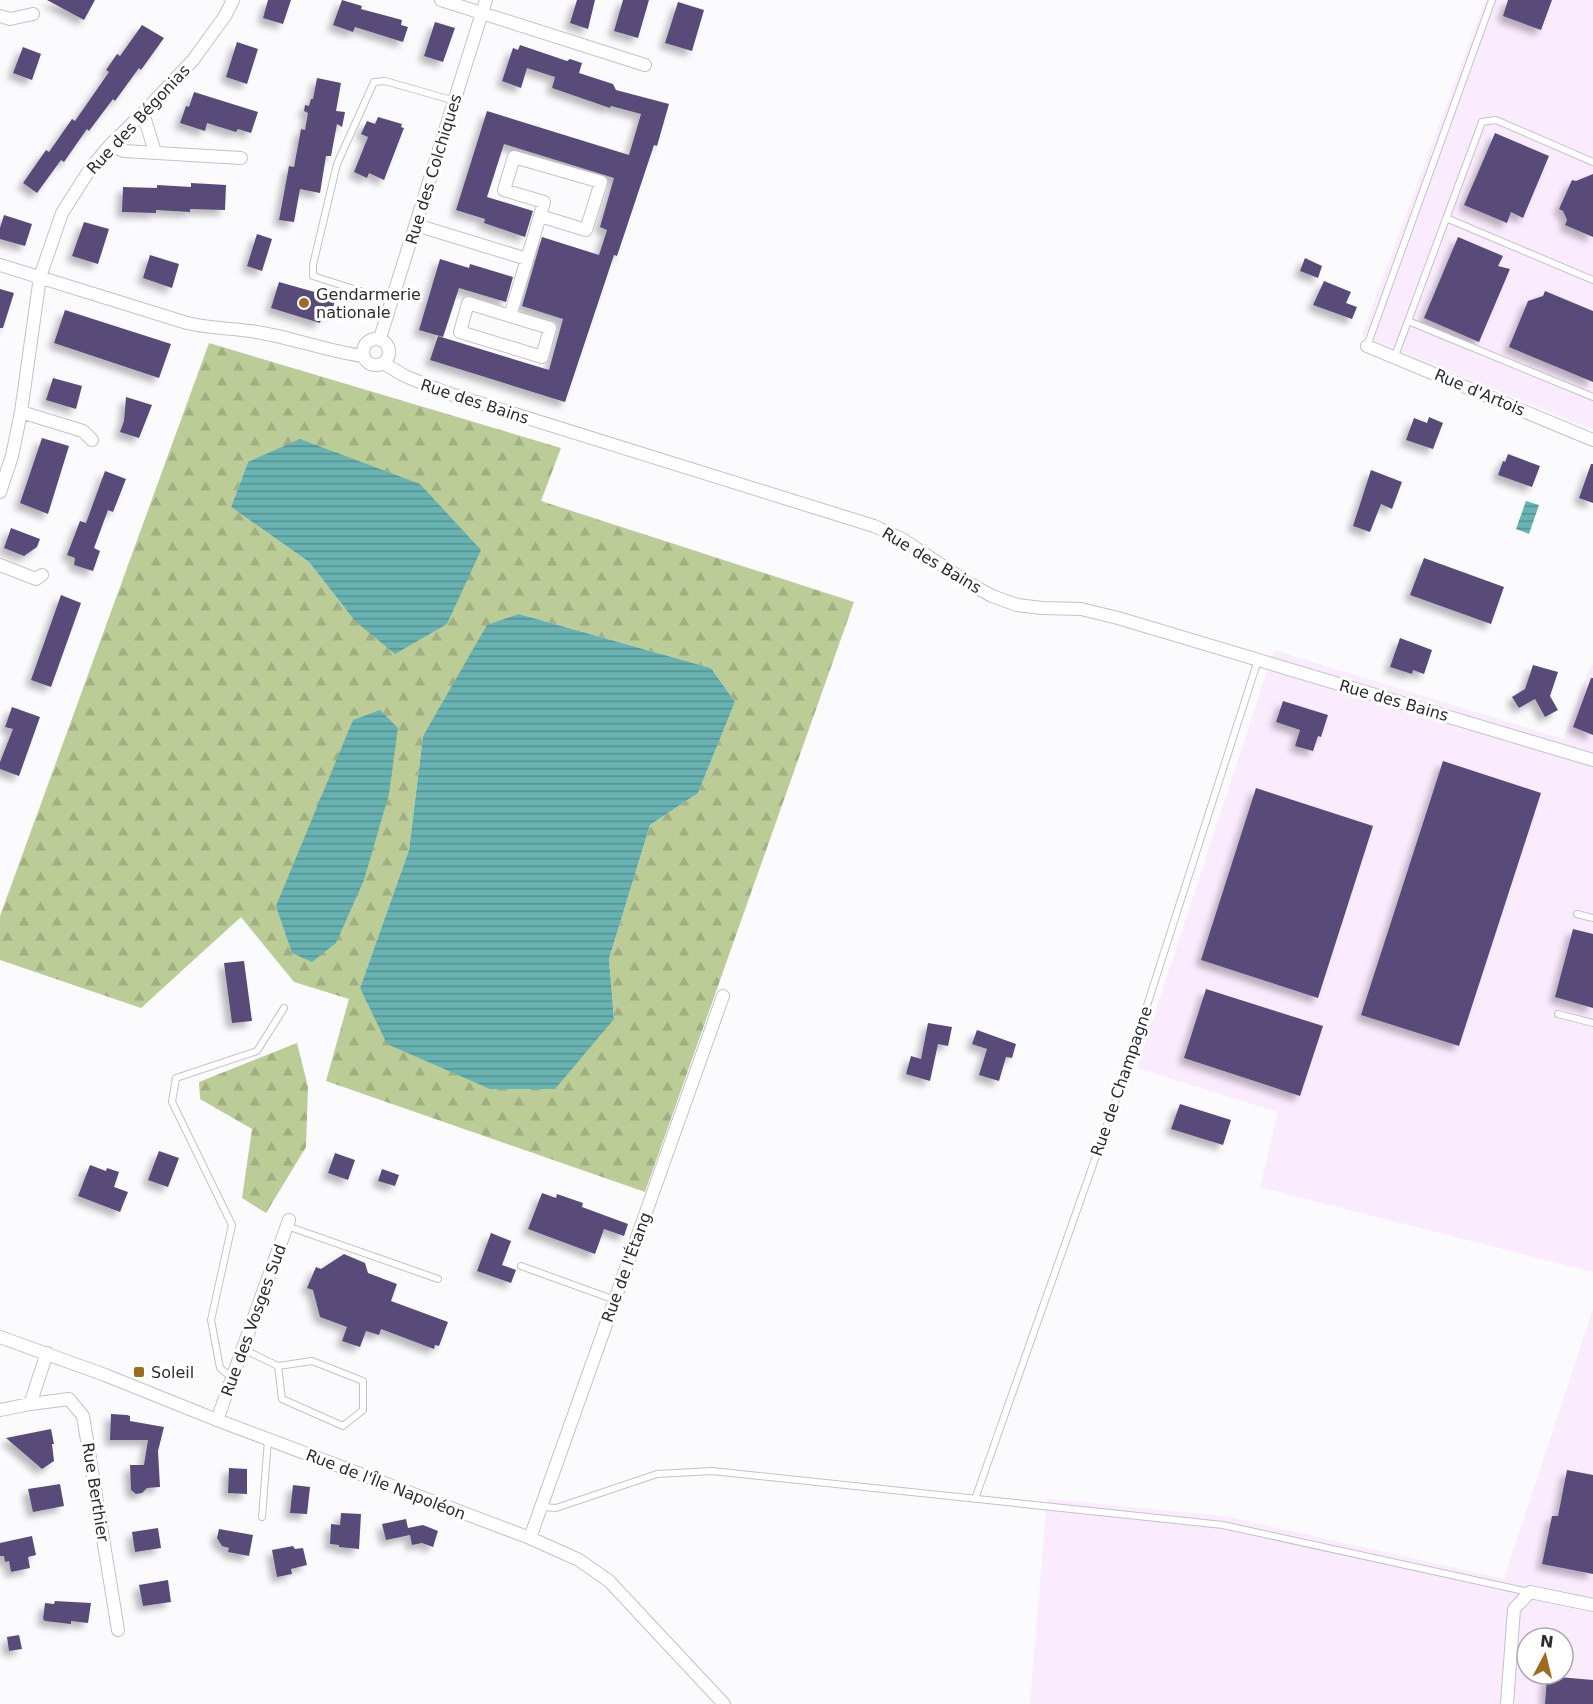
<svg xmlns="http://www.w3.org/2000/svg" width="1593" height="1704" viewBox="0 0 1593 1704" font-family="'DejaVu Sans',sans-serif">
  <style>
    .commercial { fill: #fbebfe; fill-rule: evenodd }
    .forest { fill: url(#forest-firs); fill-rule: evenodd }
    .water { fill: url(#water-rules) }
    .building { fill: #584c79; filter: url(#shadow) }
    .lines { fill: none; stroke-linecap: round; stroke-linejoin: round }
    .lane-casing { stroke: #c3c1ca; stroke-width: 8 }
    .street-casing { stroke: #c3c1ca; stroke-width: 14 }
    .lane { stroke: #fff; stroke-width: 6 }
    .street { stroke: #fff; stroke-width: 12 }
    .poi-dot { fill: #9e6921; stroke: #fff; stroke-width: 2 }
    .labels { text-anchor: middle; stroke-width: 6; stroke-linejoin: round; paint-order: stroke }
    .street-label { font-size: 16px; fill: #2d2c30; stroke: #fff }
    .poi-label { font-size: 16px; fill: #2d2c30; stroke: #fff; text-anchor: start }
  </style>
  <defs>
    <pattern id="forest-firs" width="22" height="20" patternUnits="userSpaceOnUse" patternTransform="scale(1.5)"><rect width="22" height="20" fill="#bbcc97"/><path d="M5 1l3.5 6h-7zM16 11l3.5 6h-7z" fill="#a1af82"/></pattern>
    <pattern id="water-rules" width="6" height="5" patternUnits="userSpaceOnUse" patternTransform="scale(1.5)"><rect width="6" height="5" fill="#68b2b2"/><path d="M0 2.5h6" fill="none" stroke="#569191"/></pattern>
    <filter id="shadow"><feDropShadow dx="-5.5" dy="5.5" stdDeviation="3" flood-color="#0004"/></filter>
  </defs>
  <rect width="100%" height="100%" fill="#fbfbfe"/>
  <path class="commercial" d="M1485,0H1593V430L1362,335Z
    M1274,650L1563,739L1591,665H1593V1272L1260,1187L1278,1112L1137,1068Z
    M1593,1309V1704H1030L1047,1499L1225,1516L1504,1579ZM1527,1638H1563V1674H1527Z"/>
  <path class="forest" d="M209,343L561,448L541,501L854,602L645,1192L326,1081L349,999L294,982L241,917L141,1008L0,960V916ZM248,462L355,621L309,562L231,507ZM519,614L711,668L735,702L698,793L650,825L609,959L614,1019L360,988L409,850L423,736Z
    M297,1043L308,1087L306,1147L266,1213L242,1198L252,1129L200,1099L199,1082Z"/>
  <path class="water" d="M300,439L420,484L481,550L447,624L395,654L355,621L309,562L231,507L248,462Z
    M1526,501L1539,505L1529,534L1516,529Z
    M519,614L711,668L735,702L698,793L650,825L609,959L614,1019L555,1089H490L387,1044L360,988L409,850L423,736L487,625Z
    M380,710L398,728L389,794L364,880L336,943L312,962L292,953L276,906L353,720Z"/>
  <path class="building" d="M47,0H95L84,20Z
    M268,0H291L283,24L263,18Z
    M342,0L362,6L361,9L402,20L401,25L408,27L403,42L355,27L353,32L333,25Z
    M577,0H595L588,29L570,23Z
    M623,0H649L638,38L614,31Z
    M1508,0H1552L1541,30L1503,16Z
    M678,2L704,10L692,51L665,43Z
    M435,22L455,28L443,62L424,56Z
    M142,25L164,38L141,70L139,68L115,101L113,99L89,131L87,129L64,162L61,160L37,193L23,183L46,150L49,152L72,119L75,121L109,72L106,70L117,54L120,56Z
    M237,42L258,49L247,84L226,77Z
    M520,45L567,61L570,59L582,63L579,73L613,84L616,90L669,104L657,146L654,145L617,256L614,255L565,402L430,360L438,336L549,370L563,319L522,306L542,237L599,255L607,230L600,227L614,178L504,144L487,197L533,211L525,237L484,223L485,219L456,210L487,111L629,155L641,114L611,106L610,108L552,88L555,77L527,68L521,88L502,81L513,48L518,50Z
    M23,47L41,54L32,80L13,73Z
    M317,78L341,83L336,111L345,112L342,127L337,124L331,156H326L320,193L300,189L294,222L279,220L289,166L294,167L301,129L305,130L308,113L304,111L305,105L309,106L311,99H313Z
    M194,92L258,112L251,133L238,129L236,132L207,123L205,131L180,123L186,106L189,107Z
    M378,117L402,124L401,127L404,128L384,180L369,173L367,178L354,172L368,137L361,134L367,121L375,124Z
    M1495,133L1549,156L1523,218L1511,212L1507,223L1464,205Z
    M1593,174V237L1565,225L1567,220L1563,211L1559,209L1572,180L1576,181Z
    M191,183L226,185L225,210L190,209V212L156,210V213L122,212L123,187L157,188V185L191,187Z
    M4,215L32,224L25,246L0,239V228Z
    M84,222L109,229L98,264L72,256Z
    M257,234L272,239L262,271L247,266Z
    M1458,237L1503,256L1498,266L1510,269L1479,342L1424,318Z
    M150,255L179,264L172,288L143,278Z
    M1305,258L1322,266L1318,278L1300,271Z
    M440,259L469,268L470,264L513,277L506,302L459,288L443,337L419,330Z
    M1324,281L1351,292L1346,303L1357,307L1352,319L1313,305Z
    M279,282L336,298L331,314L323,312L320,323L271,308Z
    M0,289L14,293L3,328H0Z
    M1545,291L1593,311V382L1509,347L1528,301L1543,296Z
    M65,310L171,344L159,378L54,343Z
    M53,378L82,386L76,409L46,400Z
    M126,397L152,405L139,438L120,432L124,421Z
    M1429,417L1443,423L1433,449L1406,440L1414,418L1427,423Z
    M42,438L69,446L48,514L20,503Z
    M1508,454L1540,466L1532,487L1498,475L1503,461L1505,462Z
    M1591,464H1593V503L1579,498Z
    M1371,470L1402,482L1392,509L1381,504L1370,532L1353,526Z
    M105,471L126,479L113,512L108,510L94,548L100,551L93,571L74,565L75,558L67,555L80,521L86,523Z
    M11,528L40,539L37,547L24,556L4,548Z
    M1424,558L1504,587L1491,624L1410,595Z
    M61,595L81,603L51,687L31,680Z
    M1400,638L1432,650L1424,674L1413,670L1412,674L1390,667Z
    M1533,665L1558,672L1550,696L1558,710L1545,717L1535,699L1519,708L1512,697L1525,689Z
    M1591,678H1593V735L1573,727Z
    M1283,701L1328,715L1321,737L1318,736L1313,751L1295,746L1300,730L1276,722Z
    M12,707L40,717L19,776L0,769V762L13,729L5,727Z
    M1443,761L1541,793L1459,1046L1361,1015Z
    M1256,788L1373,826L1318,998L1201,960Z
    M1573,929L1593,934V1008L1555,997Z
    M244,961L252,1021L232,1023L224,963Z
    M1206,989L1323,1026L1300,1096L1184,1058Z
    M928,1023L952,1027L948,1046L938,1044L930,1081L906,1074L911,1056L921,1059Z
    M977,1030L1016,1044L1012,1058L1006,1057L999,1081L979,1075L987,1049L972,1044Z
    M1180,1104L1231,1120L1223,1145L1171,1129Z
    M159,1151L179,1158L168,1187L148,1180Z
    M335,1153L355,1160L348,1180L328,1173Z
    M90,1165L106,1171L107,1168L119,1172L114,1187L128,1192L120,1212L78,1196Z
    M382,1169L399,1175L395,1186L378,1181Z
    M542,1193L556,1198L557,1194L583,1203L582,1207L628,1224L624,1236L604,1229L595,1254L528,1229Z
    M491,1233L511,1241L502,1265L516,1270L511,1283L477,1271Z
    M344,1254L365,1263L368,1273L397,1284L391,1301L448,1322L439,1346L435,1345L434,1349L381,1329L379,1335L366,1331L360,1347L342,1341L347,1327L320,1317L313,1290L307,1288L316,1267L321,1269Z
    M111,1414L127,1415L130,1416V1421L164,1427L158,1451L160,1487L147,1488L142,1493L136,1494L131,1490L130,1465H144L148,1440H110Z
    M51,1429L54,1444H52L54,1461L42,1469L6,1438Z
    M229,1468L247,1469V1494L228,1493Z
    M1567,1470L1593,1475V1574L1542,1564L1552,1516H1558Z
    M60,1484L64,1506L33,1512L28,1489Z
    M293,1485L310,1487L307,1514L290,1513Z
    M341,1513L361,1514L359,1549L339,1547V1545L330,1544L331,1524L340,1525Z
    M406,1519L408,1528L423,1525L438,1531L433,1547L422,1543L412,1545L410,1535L386,1540L382,1524Z
    M158,1528L161,1548L135,1552L132,1532Z
    M219,1529L253,1535L249,1556L228,1552L229,1548L222,1546L217,1538Z
    M32,1536L36,1555L28,1557L30,1568L11,1572L9,1561L5,1562L4,1556H0V1543Z
    M293,1546L295,1549L303,1548L307,1565L291,1569L292,1574L277,1577L272,1550Z
    M168,1580L171,1602L143,1606L139,1585Z
    M55,1601L91,1603L88,1623L71,1621V1624L45,1621L43,1619L45,1603L54,1604Z
    M19,1635L22,1649L9,1651L7,1637Z
    M1547,1676L1593,1680V1704H1545Z"/>
  <g class="lines">
    <g class="lane-casing">
      <path id="lane" d="M1446,218L1593,280
        M391,301L313,276V265L337,164L374,82L385,81L455,101
        M1408,321L1593,397
        M1367,346L1492,0
        M1395,356L1482,122L1496,120L1593,162
        M1577,914L1593,918
        M1558,1014L1593,1023
        M287,1226L438,1279
        M521,1266L615,1300
        M243,1349L278,1366L312,1361L363,1381V1410L343,1426L282,1399L278,1366
        M232,1378L220,1368L211,1320L232,1225L172,1102L176,1078L257,1051L284,1008
        M975,1499L1125,1074L1258,660
        M541,1507L556,1508L657,1474L712,1471L1223,1525L1529,1592
        M262,1517L268,1440"/>
    </g>
    <g class="street-casing">
      <path id="street" d="M441,0L645,65
        M0,16L10,19L33,14
        M143,113L155,152
        M110,145L124,151L241,158
        M416,225L527,259
        M0,265L187,323C212,329 237,328 262,333C296,339 328,351 363,356
        M510,316L468,303L460,332L542,357L550,328L510,316L540,216L586,230L601,182L514,157L504,190L544,202L540,216
        M380,338L486,0
        M363 352a13 13 0 1 1 26 0a13 13 0 1 1-26 0Z
        M1367,346L1593,440
        M383,363L405,376L444,392L874,526L902,539L970,584L992,596L1017,605L1042,608L1081,609L1118,618L1593,760
        M21,412L83,431L92,440
        M0,492L12,456L21,412L40,277L62,213L90,169L110,145L143,113L193,60L225,16L233,0
        M0,565L36,579L42,575
        M0,1337L105,1375L217,1420L530,1538L579,1560L609,1581L724,1704
        M30,1404L69,1399L83,1416L118,1630
        M0,1410L30,1404L47,1353
        M217,1420L289,1220
        M530,1538L723,996
        M1507,1704L1514,1609L1530,1592L1593,1605"/>
    </g>
    <use href="#lane" class="lane"/>
    <use href="#street" class="street"/>
  </g>
  <g class="poi-dot">
    <circle cx="304" cy="303" r="6"/>
    <rect x="133" y="1366" width="12" height="12" rx="3"/>
  </g>
  <g class="labels">
    <g class="street-label">
      <text transform="translate(138 119) rotate(-47)" y="6">Rue des Bégonias</text>
      <text transform="translate(433 169) rotate(-73)" y="6">Rue des Colchiques</text>
      <text transform="translate(1480 392) rotate(23)" y="6">Rue d'Artois</text>
      <text transform="translate(475 401) rotate(18)" y="6">Rue des Bains</text>
      <text transform="translate(932 560) rotate(31)" y="6">Rue des Bains</text>
      <text transform="translate(1394 700) rotate(16)" y="6">Rue des Bains</text>
      <text transform="translate(1121 1081) rotate(-71)" y="6">Rue de Champagne</text>
      <text transform="translate(626 1267) rotate(-70)" y="6">Rue de l'Étang</text>
      <text transform="translate(253 1320) rotate(-70)" y="6">Rue des Vosges Sud</text>
      <text transform="translate(386 1484) rotate(21)" y="6">Rue de l'Île Napoléon</text>
      <text transform="translate(96 1492) rotate(81)" y="6">Rue Berthier</text>
    </g>
    <g class="poi-label">
      <text x="316" y="300">Gendarmerie<tspan x="316" dy="18">nationale</tspan></text>
      <text x="151" y="1378">Soleil</text>
    </g>
  </g>
  <g transform="translate(1545 1656) rotate(7)"><circle r="28" fill="#ffffff" stroke="#ababac" stroke-width="1.5"/>
  <path d="M0-4.5L10 22L0 15L-10 22Z" fill="#9e6921"/>
  <text y="-9" font-size="16" font-weight="bold" text-anchor="middle" fill="#2d2c30">N</text>
  </g>
</svg>
